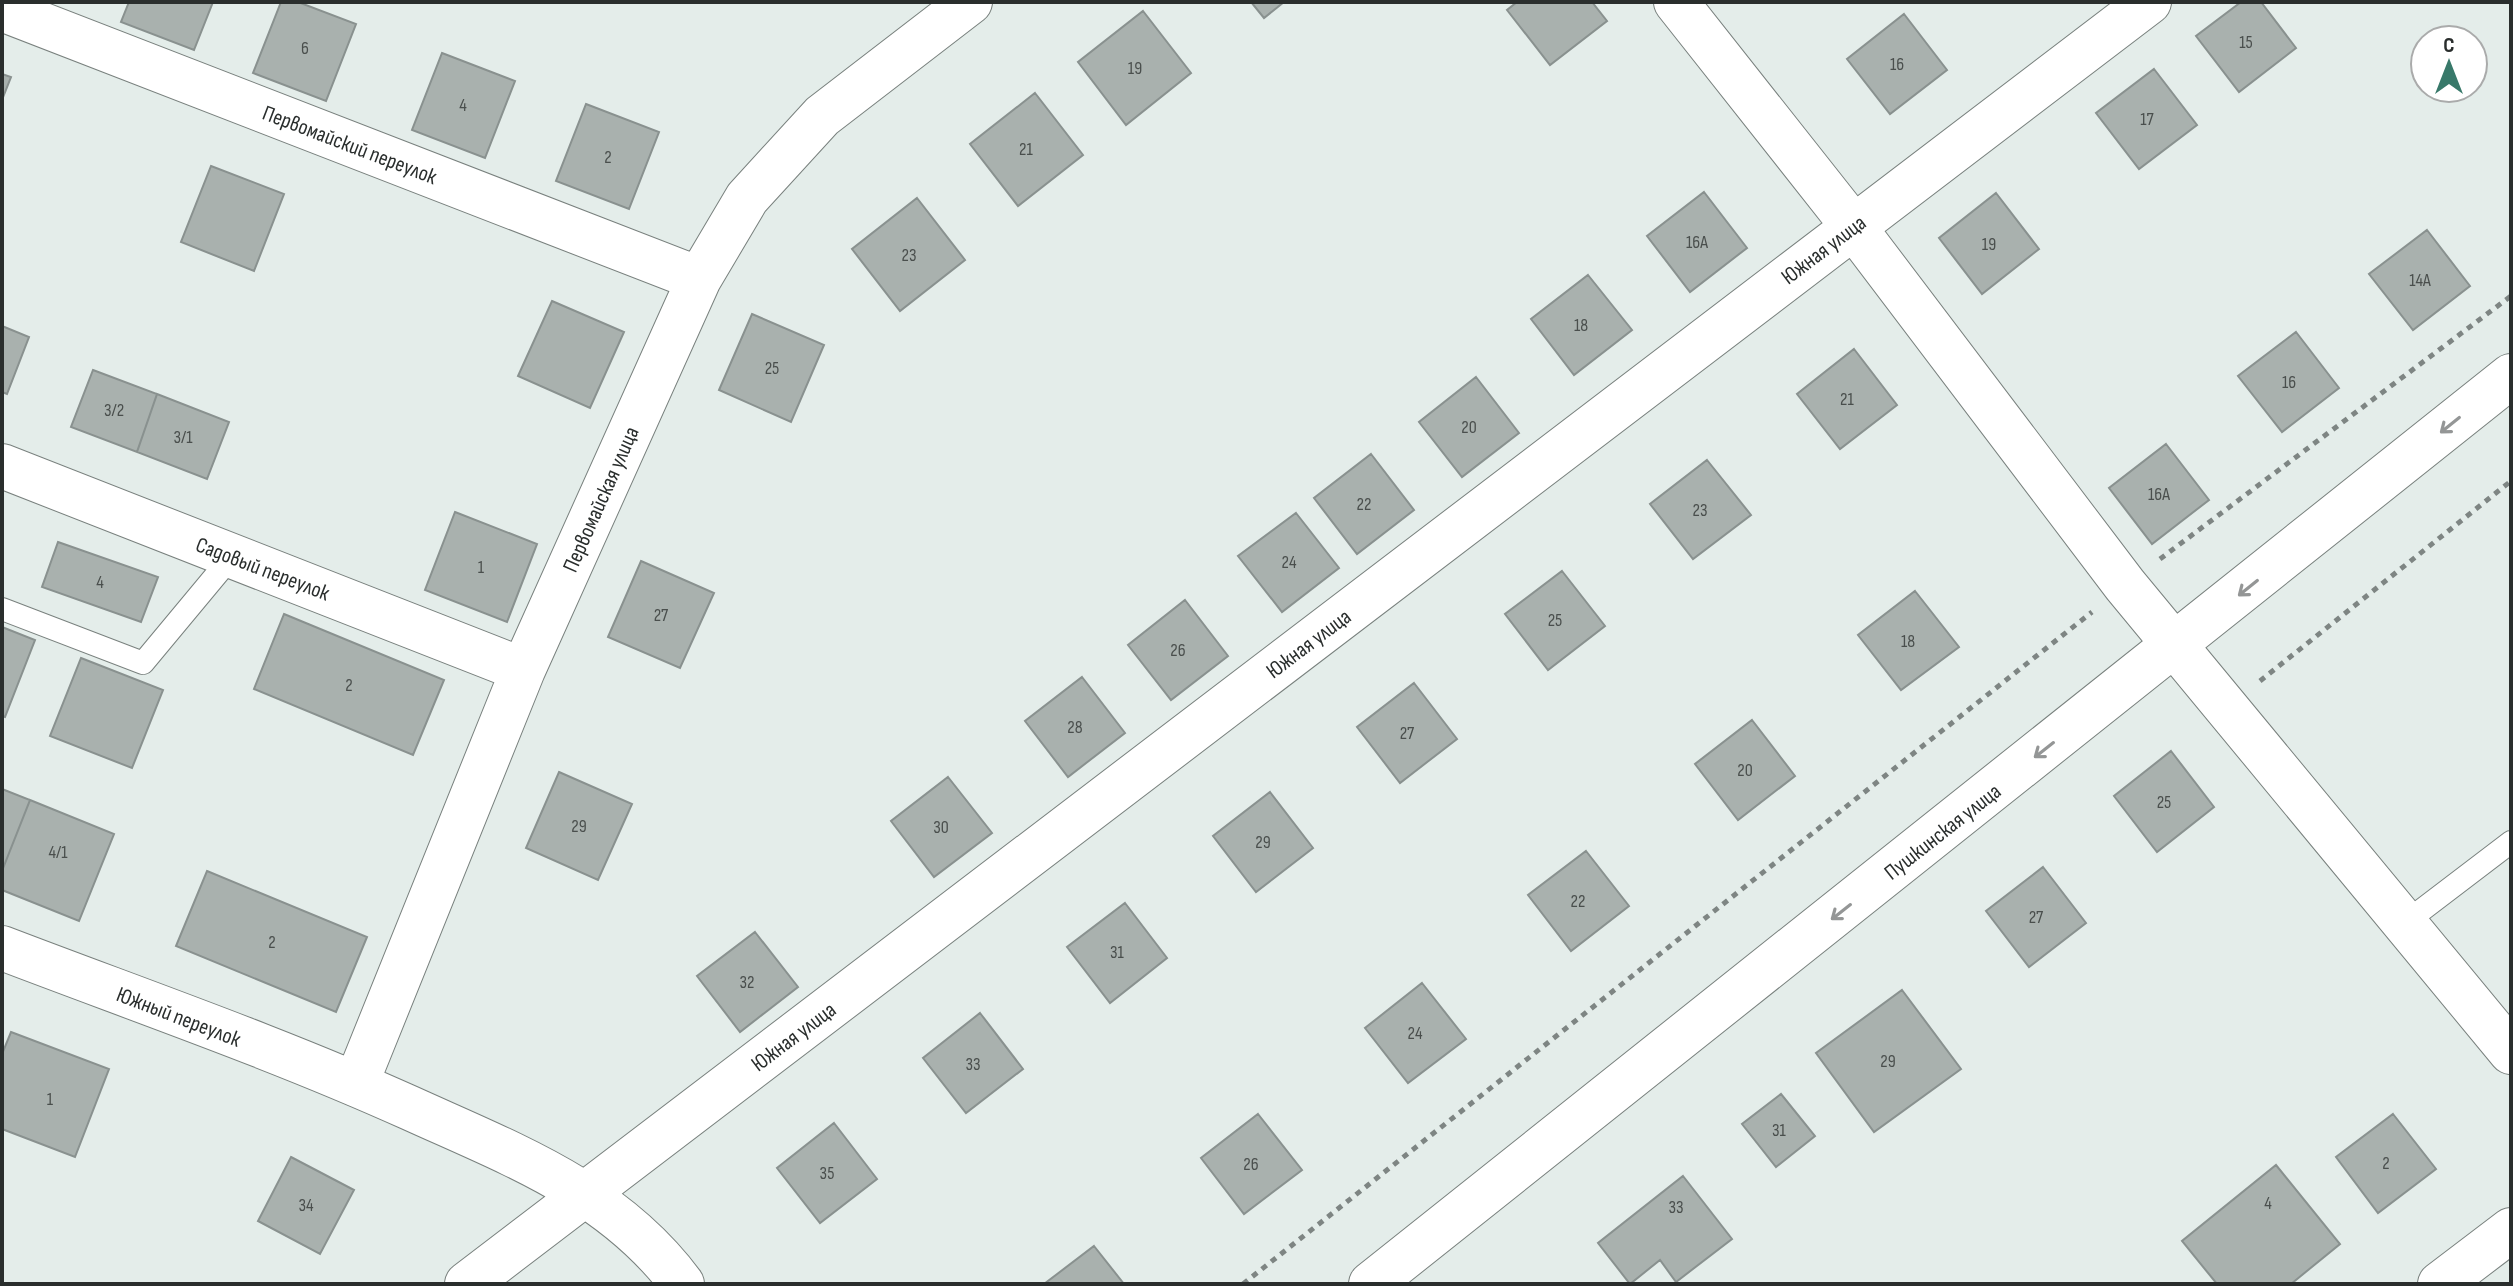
<svg xmlns="http://www.w3.org/2000/svg" width="2513" height="1286" viewBox="0 0 2513 1286" font-family="'Sofia Sans Condensed',sans-serif">
  <style>
    .building { fill: #a9b1ae; stroke: #89918f; stroke-width: 2 }
    .lines { fill: none; stroke-linecap: round; stroke-linejoin: round }
    .lane-casing { stroke: #79817e; stroke-width: 24 }
    .street-casing { stroke: #79817e; stroke-width: 46 }
    .path { stroke: #7e8583; stroke-width: 5; stroke-dasharray: 6 6; stroke-linecap: butt }
    .lane { stroke: #fff; stroke-width: 22 }
    .street { stroke: #fff; stroke-width: 44 }
    .oneway { stroke: #949696 }
    .labels { text-anchor: middle; stroke-width: 6; stroke-linejoin: round; paint-order: stroke }
    .number-label { font-size: 18px; fill: #4a4f4d }
    .street-label { font-size: 22px; fill: #2a2e2d; stroke: #fff }
  </style>
  <rect width="100%" height="100%" fill="#e4edea"/>
  <path class="building" d="M129,2H213L194,50L121,22Z
    M281,2H298L356,24L326,101L253,73Z
    M1251,2H1284L1264,18Z
    M1517,2H1592L1607,21L1550,65L1507,10Z
    M2241,2H2261L2296,48L2239,92L2196,36Z
    M1143,11L1191,73L1126,125L1078,62Z
    M1904,14L1947,70L1890,114L1847,59Z
    M442,53L515,81L485,158L412,130Z
    M2154,69L2197,125L2139,169L2096,113Z
    M2,74L11,77L2,100Z
    M1035,93L1083,155L1018,206L970,144Z
    M586,104L659,132L629,209L556,181Z
    M211,166L284,194L254,271L181,242Z
    M1704,192L1747,248L1690,292L1647,236Z
    M1996,193L2039,249L1982,294L1939,238Z
    M917,198L965,260L900,311L852,249Z
    M2427,230L2470,286L2413,330L2369,274Z
    M1588,275L1632,330L1574,375L1531,319Z
    M552,301L624,332L590,408L518,376Z
    M752,314L824,345L791,422L719,390Z
    M2,326L29,337L7,394L2,392Z
    M2296,332L2339,388L2282,432L2238,376Z
    M1854,349L1897,405L1840,449L1797,394Z
    M93,370L157,394L137,452L71,427Z
    M1476,377L1519,433L1462,477L1419,422Z
    M157,394L229,422L207,479L137,452Z
    M2166,444L2209,500L2152,544L2109,488Z
    M1371,454L1414,510L1357,554L1314,498Z
    M1707,460L1751,515L1693,559L1650,504Z
    M455,512L537,544L507,622L425,590Z
    M1296,513L1339,568L1282,612L1238,556Z
    M58,542L158,577L141,622L42,587Z
    M641,561L714,593L680,668L608,637Z
    M1562,571L1605,626L1548,670L1505,614Z
    M1915,591L1959,647L1901,690L1858,635Z
    M1185,600L1228,656L1171,700L1128,645Z
    M284,614L444,680L413,755L254,689Z
    M2,627L35,640L5,717L2,716Z
    M81,658L163,690L132,768L50,736Z
    M1082,677L1125,733L1068,777L1025,721Z
    M1414,683L1457,739L1400,783L1357,727Z
    M1752,720L1795,776L1738,820L1695,764Z
    M2171,751L2214,807L2157,852L2114,796Z
    M559,772L632,804L598,880L526,848Z
    M948,777L992,833L934,877L891,821Z
    M2,789L30,800L2,871Z
    M1270,792L1313,848L1256,892L1213,836Z
    M30,800L114,834L79,921L2,890V871Z
    M1586,851L1629,906L1571,951L1528,895Z
    M2043,867L2086,923L2029,967L1986,911Z
    M207,871L367,937L336,1012L176,946Z
    M1125,903L1167,958L1110,1003L1067,947Z
    M755,932L798,987L740,1032L697,976Z
    M1422,983L1466,1039L1408,1083L1365,1028Z
    M1902,990L1961,1069L1874,1132L1816,1053Z
    M980,1013L1023,1069L966,1113L923,1058Z
    M11,1032L109,1069L75,1157L2,1129V1054Z
    M1781,1094L1815,1136L1776,1167L1742,1124Z
    M1258,1114L1302,1170L1244,1214L1201,1158Z
    M2393,1114L2436,1169L2378,1213L2336,1157Z
    M834,1123L877,1179L820,1223L777,1168Z
    M291,1157L354,1190L320,1254L258,1221Z
    M2276,1165L2340,1244L2291,1284H2217L2182,1241Z
    M1683,1176L1732,1239L1676,1282L1660,1260L1630,1284L1598,1243Z
    M1094,1246L1124,1284H1044Z"/>
  <g class="lines">
    <g class="lane-casing">
      <path id="lane" d="M2,609L143,663L232,556
        M2406,922L2511,842"/>
    </g>
    <g class="street-casing">
      <path id="street" d="M1676,2L1853,226L2125,585L2511,1052
        M2,9L699,279
        M2,466L523,670
        M2,948C138,1000 277,1048 410,1108C511,1154 613,1191 682,1284
        M356,1084L523,670L699,279L747,198L822,116L970,2
        M467,1284L2149,2
        M1371,1284L2511,376
        M2440,1284L2511,1230"/>
    </g>
    <path class="path" d="M2160,559L2511,296
      M2260,681L2511,481
      M1243,1284L2092,612"/>
    <use href="#lane" class="lane"/>
    <use href="#street" class="street"/>
  </g>
  <defs><path id="oneway-shaft" d="M-6 0H5M1.5-3L5.5 0L1.5 3" fill="none" stroke-width="1.6" stroke-linecap="round" stroke-linejoin="round" transform="scale(2)"/></defs>
  <g class="oneway">
    <use href="#oneway-shaft" transform="translate(2450 425) rotate(141)"/>
    <use href="#oneway-shaft" transform="translate(2248 588) rotate(141)"/>
    <use href="#oneway-shaft" transform="translate(2044 750) rotate(142)"/>
    <use href="#oneway-shaft" transform="translate(1841 912) rotate(142)"/>
  </g>
  <g class="labels">
    <g class="number-label">
      <text x="2246" y="48">15</text>
      <text x="305" y="54">6</text>
      <text x="1897" y="70">16</text>
      <text x="1135" y="74">19</text>
      <text x="463" y="111">4</text>
      <text x="2147" y="125">17</text>
      <text x="1026" y="155">21</text>
      <text x="608" y="163">2</text>
      <text x="1697" y="248">16А</text>
      <text x="1989" y="250">19</text>
      <text x="909" y="261">23</text>
      <text x="2420" y="286">14А</text>
      <text x="1581" y="331">18</text>
      <text x="772" y="374">25</text>
      <text x="2289" y="388">16</text>
      <text x="1847" y="405">21</text>
      <text x="114" y="416">3/2</text>
      <text x="1469" y="433">20</text>
      <text x="183" y="443">3/1</text>
      <text x="2159" y="500">16А</text>
      <text x="1364" y="510">22</text>
      <text x="1700" y="516">23</text>
      <text x="1289" y="568">24</text>
      <text x="481" y="573">1</text>
      <text x="100" y="588">4</text>
      <text x="661" y="621">27</text>
      <text x="1555" y="626">25</text>
      <text x="1908" y="647">18</text>
      <text x="1178" y="656">26</text>
      <text x="349" y="691">2</text>
      <text x="1075" y="733">28</text>
      <text x="1407" y="739">27</text>
      <text x="1745" y="776">20</text>
      <text x="2164" y="808">25</text>
      <text x="579" y="832">29</text>
      <text x="941" y="833">30</text>
      <text x="1263" y="848">29</text>
      <text x="58" y="858">4/1</text>
      <text x="1578" y="907">22</text>
      <text x="2036" y="923">27</text>
      <text x="272" y="948">2</text>
      <text x="1117" y="958">31</text>
      <text x="747" y="988">32</text>
      <text x="1415" y="1039">24</text>
      <text x="1888" y="1067">29</text>
      <text x="973" y="1070">33</text>
      <text x="50" y="1105">1</text>
      <text x="1779" y="1136">31</text>
      <text x="2386" y="1169">2</text>
      <text x="1251" y="1170">26</text>
      <text x="827" y="1179">35</text>
      <text x="2268" y="1209">4</text>
      <text x="306" y="1211">34</text>
      <text x="1676" y="1213">33</text>
    </g>
    <g class="street-label">
      <text transform="translate(350 144) rotate(21)" y="8">Первомайский переулок</text>
      <text transform="translate(1823 249) rotate(-37)" y="8">Южная улица</text>
      <text transform="translate(600 499) rotate(-66)" y="8">Первомайская улица</text>
      <text transform="translate(263 568) rotate(21)" y="8">Садовый переулок</text>
      <text transform="translate(1308 643) rotate(-37)" y="8">Южная улица</text>
      <text transform="translate(1942 831) rotate(-38)" y="8">Пушкинская улица</text>
      <text transform="translate(179 1016) rotate(21)" y="8">Южный переулок</text>
      <text transform="translate(793 1036) rotate(-37)" y="8">Южная улица</text>
    </g>
  </g>
  <rect width="2513" height="1286" fill="none" stroke="#2a2e2d" stroke-width="8"/>
  <g transform="translate(2449 64)"><circle r="38" fill="#ffffff" stroke="#aaabab" stroke-width="2"/>
  <path d="M0-6L14 30L0 20L-14 30Z" fill="#38796a"/>
  <text y="-12" font-size="22" font-weight="bold" text-anchor="middle" fill="#2a2e2d">С</text>
  </g>
</svg>
